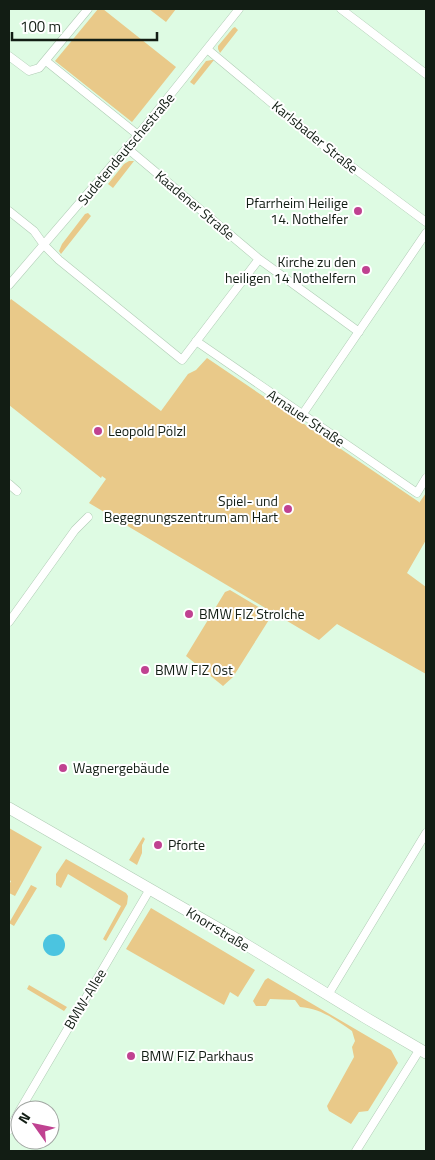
<svg xmlns="http://www.w3.org/2000/svg" width="435" height="1160" viewBox="0 0 435 1160" font-family="'Titillium Web',sans-serif">
  <style>
    .green { fill: #e9c989 }
    .water { fill: #4bc4e0 }
    .lines { fill: none; stroke-linecap: round; stroke-linejoin: round }
    .street-casing { stroke: #b0ccb5; stroke-width: 9 }
    .secondary-casing { stroke: #b0ccb5; stroke-width: 12 }
    .street { stroke: #fff; stroke-width: 8 }
    .secondary { stroke: #fff; stroke-width: 11 }
    .poi-dot { fill: #c04291; stroke: #fff; stroke-width: 2 }
    .labels { text-anchor: middle; stroke-width: 4; stroke-linejoin: round; paint-order: stroke }
    .street-label { font-size: 14px; fill: #121d14; stroke: #fff }
    .poi-label { font-size: 14px; fill: #121d14; stroke: #fff; text-anchor: start }
  </style>
  <rect width="100%" height="100%" fill="#defbe3"/>
  <path class="green" d="M98,9H103L176,67L132,122L55,61Z
    M149,9H176L166,22Z
    M235,27L238,30L220,53L218,49V46L233,28Z
    M212,60H214L194,85L190,82L206,61Z
    M129,161H134L113,188L108,184L124,164Z
    M88,213L91,216L61,254L59,251L62,244L85,214Z
    M11,299L161,411L188,374L196,370L207,358L419,502V503L426,493V540L407,573L426,587V674L337,624L319,640L89,503L106,479L102,476L101,478L9,405V302Z
    M230,590L272,615L233,677L223,686L186,656L225,592Z
    M9,828L42,847L15,896L9,893V885L11,881L9,880Z
    M143,837L145,839L142,845V853L137,865L129,860Z
    M66,859L126,893L128,896L127,904L106,941L103,939L121,906L68,874L61,888L56,885V874Z
    M31,885L37,888L14,926L9,923Z
    M151,908L255,970L238,997L230,992L224,1005L126,949Z
    M268,978L391,1050L398,1063L368,1111L359,1112L351,1124L329,1111L327,1106L354,1057L352,1047L355,1041L352,1031C336,1020 320,1008 300,1007L295,1000L270,999L266,1006H256L253,1001L265,980Z
    M29,985L67,1007L64,1011L27,989Z"/>
  <path class="water" d="M43 945a11 11 0 1 1 22 0a11 11 0 1 1-22 0Z"/>
  <g class="lines">
    <g class="street-casing">
      <path id="street" d="M341,9L426,74
        M207,49L316,140L426,222
        M9,56L29,71L39,68L88,9
        M46,61L138,135
        M127,148L259,259L359,332
        M9,211L34,231L44,245L59,260L182,360L259,259
        M9,285L138,135L239,9
        M196,341L417,493L426,478
        M302,415L426,233
        M9,484L17,491
        M9,622L75,530L88,517
        M328,995L426,833
        M20,1110L150,889
        M9,1130L20,1110
        M356,1151L420,1049"/>
    </g>
    <g class="secondary-casing">
      <path id="secondary" d="M9,808L240,941L366,1018L426,1053"/>
    </g>
    <use href="#street" class="street"/>
    <use href="#secondary" class="secondary"/>
  </g>
  <g class="poi-dot">
    <circle cx="358" cy="211" r="5"/>
    <circle cx="366" cy="270" r="5"/>
    <circle cx="98" cy="431" r="5"/>
    <circle cx="288" cy="509" r="5"/>
    <circle cx="189" cy="614" r="5"/>
    <circle cx="145" cy="670" r="5"/>
    <circle cx="63" cy="768" r="5"/>
    <circle cx="158" cy="845" r="5"/>
    <circle cx="131" cy="1056" r="5"/>
  </g>
  <g class="labels">
    <g class="street-label">
      <text transform="translate(315 137) rotate(39)" y="5">Karlsbader Straße</text>
      <text transform="translate(126 149) rotate(-50)" y="5">Sudetendeutschestraße</text>
      <text transform="translate(195 205) rotate(40)" y="5">Kaadener Straße</text>
      <text transform="translate(306 418) rotate(34)" y="5">Arnauer Straße</text>
      <text transform="translate(218 929) rotate(31)" y="5">Knorrstraße</text>
      <text transform="translate(85 999) rotate(-59)" y="5">BMW-Allee</text>
    </g>
    <g class="poi-label">
      <text x="348" y="208" text-anchor="end">Pfarrheim Heilige<tspan x="348" dy="16">14. Nothelfer</tspan></text>
      <text x="356" y="267" text-anchor="end">Kirche zu den<tspan x="356" dy="16">heiligen 14 Nothelfern</tspan></text>
      <text x="108" y="436">Leopold Pölzl</text>
      <text x="278" y="506" text-anchor="end">Spiel- und<tspan x="278" dy="16">Begegnungszentrum am Hart</tspan></text>
      <text x="199" y="619">BMW FIZ Strolche</text>
      <text x="155" y="675">BMW FIZ Ost</text>
      <text x="73" y="773">Wagnergebäude</text>
      <text x="168" y="850">Pforte</text>
      <text x="141" y="1061">BMW FIZ Parkhaus</text>
    </g>
  </g>
  <rect width="435" height="1160" fill="none" stroke="#121d14" stroke-width="20"/>
  <g transform="translate(35 1125) rotate(303)"><circle r="24" fill="#ffffff" stroke="#a0a5a1"/>
  <path d="M0-4L9 19L0 12L-9 19Z" fill="#c04291"/>
  <text y="-8" font-size="14" font-weight="bold" text-anchor="middle" fill="#121d14">N</text>
  </g>
  <path d="M12 32v8h145v-8" fill="none" stroke="#121d14" stroke-width="2.5"/>
  <text x="20" y="32" font-size="15" fill="#121d14" stroke="#ffffff" stroke-width="4" paint-order="stroke">100 m</text>
</svg>
